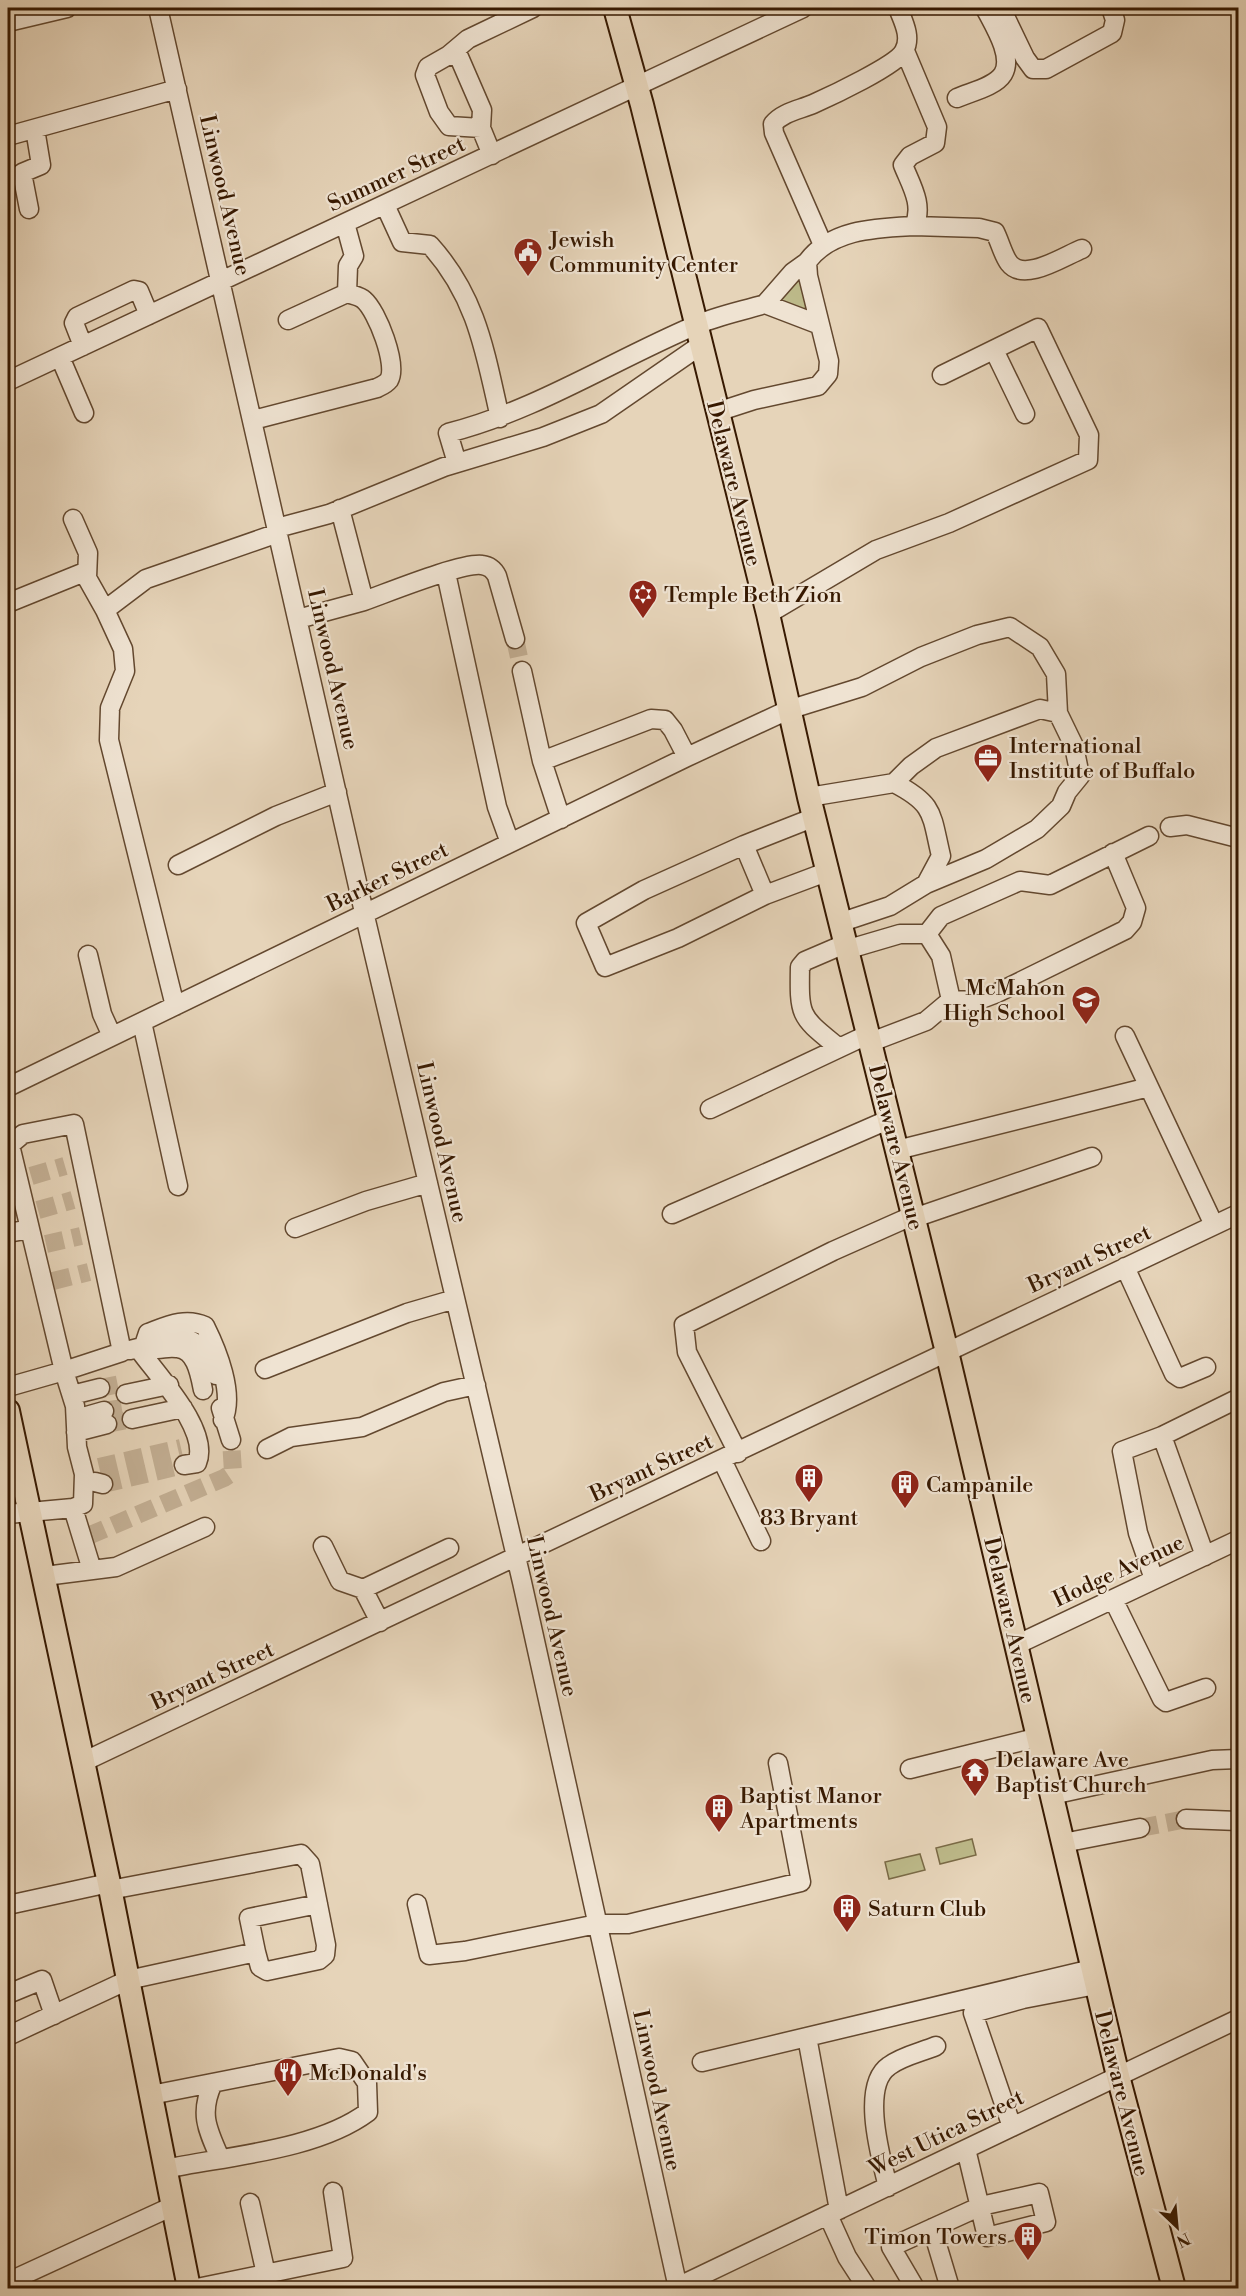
<svg xmlns="http://www.w3.org/2000/svg" width="1246" height="2296" viewBox="0 0 1246 2296" font-family="'Libre Bodoni',serif">
  <style>
    .green { fill: #bdba8a; stroke: #7a6a46; stroke-width: 1.5 }
    .lines { fill: none; stroke-linecap: round; stroke-linejoin: round }
    .minor-tunnel { stroke: #c3af94; stroke-width: 18; stroke-dasharray: 18 9; stroke-linecap: butt }
    .minor-casing { stroke: #63482f; stroke-width: 21 }
    .major-casing { stroke: #371901; stroke-width: 26 }
    .minor { stroke: #efe3d2; stroke-width: 18 }
    .major { stroke: #e6d4b9; stroke-width: 22 }
    .labels { text-anchor: middle; stroke-width: 4.5; stroke-linejoin: round; paint-order: stroke }
    .street-label { font-size: 22px; fill: #371901; stroke: #efe3d2 }
    .poi-label { font-size: 22px; fill: #371901; stroke: #efe3d2; text-anchor: start }
  </style>
  <rect width="100%" height="100%" fill="#e6d4b9"/>
  <filter id="stains"><feTurbulence type="fractalNoise" baseFrequency=".00333" numOctaves="4"/><feColorMatrix values="0 0 0 0 .2 0 0 0 0 .09 0 0 0 0 .02 0 0 0 .5 -.17"/></filter>
  <radialGradient id="worn" r=".72"><stop offset=".6" stop-color="#630" stop-opacity="0"/><stop offset="1" stop-color="#630" stop-opacity=".3"/></radialGradient>
  <path class="green" d="M797,279L801,283L806,307L803,311L779,302L780,296Z
    M972,1839L976,1855L940,1864L936,1848Z
    M920,1854L925,1870L889,1879L885,1862Z"/>
  <g class="lines">
    <path class="minor-tunnel" d="M515,639L522,671
      M31,1176L65,1166
      M38,1210L73,1200
      M46,1244L81,1236
      M53,1281L89,1272
      M100,1388L125,1383
      M104,1411L129,1407
      M107,1424L132,1419
      M99,1467L181,1448
      M103,1484L184,1465
      M88,1536L224,1478L233,1472L231,1440
      M1140,1828L1186,1819"/>
    <g class="minor-casing">
      <path id="minor" d="M158,8L360,895L522,1582L678,2288
        M1001,8L1025,58L1033,69H1046L1112,33L1115,20L1111,8
        M8,22L67,8
        M449,55L468,39L533,8
        M957,98C970,92 995,87 1003,74C1014,56 993,24 985,8
        M481,128L482,110L459,57L449,55L428,67L425,75L439,112L449,126L481,128L492,155
        M8,136L177,89
        M385,205L402,242L430,245C477,297 485,352 500,418
        M29,209L22,173L41,165L35,129
        M914,226L979,228L995,232C1000,242 1003,255 1009,263C1024,283 1064,256 1082,249
        M823,245L774,133L773,124C783,112 799,110 813,104C831,96 897,65 904,51C912,37 903,21 898,8
        M807,262L793,272L765,304L820,325
        M288,320L347,293L348,266L354,256L345,223
        M83,346L74,323L77,317L134,290L139,291L149,315
        M994,350L1025,414
        M60,357L84,413
        M8,381L803,8
        M717,412L754,400L818,386L828,374L829,361L808,276L807,262C831,229 876,228 914,226C924,205 911,185 903,165L910,156L935,143L937,127L905,51
        M253,420L377,388C381,386 386,384 389,380C398,365 377,311 364,300C360,296 352,295 347,293
        M457,463L448,433C535,411 612,361 694,326C716,316 742,311 765,304
        M73,519L88,553L87,578L105,610L146,579L278,533
        M277,528L329,514L444,467L543,437L601,414L701,345
        M446,573L497,807L510,843
        M364,601C387,593 462,562 482,565C490,566 494,570 497,576L515,639
        M8,603L87,571
        M105,610L123,649L125,671L110,708L109,740L175,1006
        M768,614L876,550L949,523L1088,460L1089,435L1038,328L942,375
        M298,619L364,601L340,509
        M522,671L542,761L561,819
        M542,761L651,719L665,720L673,730L687,757
        M894,783C935,804 931,814 941,856L926,884
        M809,797L894,783L911,766L936,748L1040,709L1058,713L1074,746L1080,776L1067,792L1061,806L1037,829L986,859L926,884L890,906L842,922
        M815,817L744,845L765,895L829,871
        M1170,827L1187,825L1238,838
        M744,845L644,890L586,923L605,967L678,938L765,895
        M178,865L276,816L337,792
        M927,934L941,956L951,1000
        M849,949L900,934H927L941,916L1020,881L1050,885L1149,836
        M88,955L102,1014L112,1036
        M142,1022L178,1186
        M1125,1036L1149,1087
        M871,1042L926,1021L951,1000L976,1001L997,993L1125,930L1132,922L1136,908L1113,853
        M839,1048C800,1016 799,1018 800,967L805,961L847,943
        M8,1087L687,757L788,710L862,687L921,657L977,635L1010,627L1040,647L1056,674L1058,713
        M710,1109L869,1034
        M897,1150L1149,1087L1214,1225
        M672,1214L890,1119
        M914,1218L1092,1157
        M295,1228L366,1201L428,1183
        M8,1233L30,1229L64,1371L8,1387
        M1125,1267L1174,1374L1180,1378L1206,1367
        M160,1340C188,1330 209,1347 216,1375
        M130,1350L138,1348C155,1373 211,1430 197,1463L184,1465
        M265,1369L407,1313L455,1299
        M203,1390C200,1375 196,1349 177,1348C162,1346 160,1353 144,1345L148,1333C167,1326 185,1317 205,1326C217,1350 235,1394 223,1420
        M126,1394L169,1385
        M72,1395L100,1388
        M221,1408L231,1440
        M76,1419L104,1411
        M132,1419L183,1408
        M76,1432L107,1424
        M1162,1436L1205,1556
        M267,1449L291,1437L362,1427L444,1392L476,1385
        M738,1453L687,1352L684,1325L833,1251L914,1215
        M722,1460L761,1541
        M95,1482L103,1484
        M73,1508L92,1570
        M8,1514L73,1508L83,1504L84,1474L77,1447L75,1406L64,1371L122,1352L74,1124L23,1134L10,1145L30,1229
        M323,1546L340,1581L363,1589L380,1622
        M45,1576L116,1567L205,1527
        M1154,1579L1138,1533L1122,1451L1162,1436L1235,1400
        M363,1589L449,1548
        M1113,1599L1162,1699L1166,1702L1206,1688
        M1018,1644L1238,1540
        M83,1762L1238,1214
        M910,1769L1039,1737
        M1052,1795L1212,1760L1238,1759
        M1186,1819L1238,1821
        M1063,1843L1140,1828
        M417,1904L429,1955L465,1951L597,1924H628L801,1882L778,1763
        M8,1905L109,1883
        M256,1952L249,1918L318,1904
        M8,1994L42,1980L54,2015
        M8,2036L128,1980L256,1952L260,1967L267,1971L319,1960L325,1955L326,1945L310,1864L301,1854L110,1890
        M807,2037L839,2210
        M702,2062L1092,1969
        M213,2083C199,2113 207,2129 220,2158
        M151,2095L339,2058L352,2061L367,2083L368,2112C317,2150 228,2156 165,2169
        M1012,2127L973,2013L1023,1999L1096,1985
        M888,2187C881,2158 860,2086 889,2066C902,2056 922,2052 936,2046
        M250,2203L266,2274
        M828,2215L847,2257L867,2288
        M932,2228L950,2288
        M8,2282L173,2206
        M197,2288L343,2258L333,2192
        M675,2288L1238,2019
        M915,2288L891,2247L981,2206L1039,2193L1046,2222L987,2237L966,2149"/>
    </g>
    <g class="major-casing">
      <path id="major" d="M615,8L642,105L768,614L809,797L947,1352L1118,2076L1174,2288
        M8,1411L109,1883L189,2288"/>
    </g>
    <use href="#minor" class="minor"/>
    <use href="#major" class="major"/>
  </g>
  <defs>
    <g id="civic-pin" transform="scale(1.5)"><path d="M0 17L-7.5 6A9.5 9.5 0 1 1 7.5 6Z" fill="#8f2418" stroke="#efe3d2"/><path d="M-.6-6.5H3V-4.5H.6V-3L4-1V1h2V6H-6V1h2V-1L-.6-3ZM-1.2 2.5V6h2.4V2.5Z" fill="#fff"/></g>
    <g id="synagogue-pin" transform="scale(1.5)"><path d="M0 17L-7.5 6A9.5 9.5 0 1 1 7.5 6Z" fill="#8f2418" stroke="#efe3d2"/><path d="M0-6.5L5.6 3.2H-5.6ZM0 6.5L5.6-3.2H-5.6Z" fill="#fff"/></g>
    <g id="office-pin" transform="scale(1.5)"><path d="M0 17L-7.5 6A9.5 9.5 0 1 1 7.5 6Z" fill="#8f2418" stroke="#efe3d2"/><path d="M-6-3h4V-5.5h4V-3h4V5H-6ZM-1-4.5V-3h2v-1.5ZM-6 0V1H6V0Z" fill="#fff"/></g>
    <g id="school-pin" transform="scale(1.5)"><path d="M0 17L-7.5 6A9.5 9.5 0 1 1 7.5 6Z" fill="#8f2418" stroke="#efe3d2"/><path d="M0-5L7-2L0 1L-7-2ZM-4 1L0 2.5L4 1V4Q0 6-4 4Z" fill="#fff"/></g>
    <g id="building-pin" transform="scale(1.5)"><path d="M0 17L-7.5 6A9.5 9.5 0 1 1 7.5 6Z" fill="#8f2418" stroke="#efe3d2"/><path d="M-4-6H4V6H1V3H-1V6H-4ZM-2.5-4.3h1.7v1.8h-1.7ZM.8-4.3h1.7v1.8H.8ZM-2.5-1h1.7V.8h-1.7ZM.8-1h1.7V.8H.8Z" fill="#fff"/></g>
    <g id="temple-pin" transform="scale(1.5)"><path d="M0 17L-7.5 6A9.5 9.5 0 1 1 7.5 6Z" fill="#8f2418" stroke="#efe3d2"/><path d="M0-6L5-2H3V0L6.5 2.5H4V6H1.5V3h-3V6H-4V2.5H-6.5L-3 0V-2H-5Z" fill="#fff"/></g>
    <g id="restaurant-pin" transform="scale(1.5)"><path d="M0 17L-7.5 6A9.5 9.5 0 1 1 7.5 6Z" fill="#8f2418" stroke="#efe3d2"/><path d="M-5-6h1v4h1v-4h1v4h1v-4h1v5L-1.5 .5V6h-2V.5L-5-1ZM5-6V6H3V1.5H1.5Q1.5-4 5-6Z" fill="#fff"/></g>
  </defs>
  <g fill-rule="evenodd">
    <use href="#civic-pin" x="528" y="252"/>
    <use href="#synagogue-pin" x="643" y="594"/>
    <use href="#office-pin" x="988" y="758"/>
    <use href="#school-pin" x="1086" y="1000"/>
    <use href="#building-pin" x="809" y="1478"/>
    <use href="#building-pin" x="905" y="1484"/>
    <use href="#temple-pin" x="975" y="1772"/>
    <use href="#building-pin" x="719" y="1808"/>
    <use href="#building-pin" x="847" y="1908"/>
    <use href="#restaurant-pin" x="288" y="2072"/>
    <use href="#building-pin" x="1028" y="2236"/>
  </g>
  <g class="labels">
    <g class="street-label">
      <text transform="translate(396 173) rotate(-25)" y="8">Summer Street</text>
      <text transform="translate(226 195) rotate(77)" y="8">Linwood Avenue</text>
      <text transform="translate(735 483) rotate(76)" y="8">Delaware Avenue</text>
      <text transform="translate(334 669) rotate(77)" y="8">Linwood Avenue</text>
      <text transform="translate(387 876) rotate(-26)" y="8">Barker Street</text>
      <text transform="translate(443 1142) rotate(77)" y="8">Linwood Avenue</text>
      <text transform="translate(897 1147) rotate(76)" y="8">Delaware Avenue</text>
      <text transform="translate(1089 1258) rotate(-25)" y="8">Bryant Street</text>
      <text transform="translate(651 1467) rotate(-25)" y="8">Bryant Street</text>
      <text transform="translate(1118 1570) rotate(-25)" y="8">Hodge Avenue</text>
      <text transform="translate(553 1616) rotate(77)" y="8">Linwood Avenue</text>
      <text transform="translate(1011 1620) rotate(77)" y="8">Delaware Avenue</text>
      <text transform="translate(212 1675) rotate(-25)" y="8">Bryant Street</text>
      <text transform="translate(658 2090) rotate(78)" y="8">Linwood Avenue</text>
      <text transform="translate(1123 2093) rotate(76)" y="8">Delaware Avenue</text>
      <text transform="translate(946 2132) rotate(-26)" y="8">West Utica Street</text>
    </g>
    <g class="poi-label">
      <text x="549" y="247">Jewish<tspan x="549" dy="25">Community Center</tspan></text>
      <text x="664" y="602">Temple Beth Zion</text>
      <text x="1009" y="753">International<tspan x="1009" dy="25">Institute of Buffalo</tspan></text>
      <text x="1065" y="995" text-anchor="end">McMahon<tspan x="1065" dy="25">High School</tspan></text>
      <text x="926" y="1492">Campanile</text>
      <text x="809" y="1525" text-anchor="middle">83 Bryant</text>
      <text x="996" y="1767">Delaware Ave<tspan x="996" dy="25">Baptist Church</tspan></text>
      <text x="740" y="1803">Baptist Manor<tspan x="740" dy="25">Apartments</tspan></text>
      <text x="868" y="1916">Saturn Club</text>
      <text x="309" y="2080">McDonald's</text>
      <text x="1007" y="2244" text-anchor="end">Timon Towers</text>
    </g>
  </g>
  <rect width="1246" height="2296" fill="none" stroke="#e6d4b9" stroke-width="30"/>
  <rect x="9" y="9" width="1228" height="2278" fill="none" stroke="#371901" stroke-width="3"/>
  <rect x="15" y="15" width="1216" height="2266" fill="none" stroke="#371901" stroke-width="1.5"/>
  <g transform="translate(1177 2227) rotate(154)" stroke="#efe3d2" stroke-width="4.5" paint-order="stroke">
  <path d="M0-4.5L10 22L0 15L-10 22Z" fill="#371901"/>
  <text y="-9" font-size="16" font-weight="bold" text-anchor="middle" fill="#371901">N</text>
  </g>
  <rect width="100%" height="100%" filter="url(#stains)"/>
  <rect width="100%" height="100%" fill="url(#worn)"/>
</svg>
